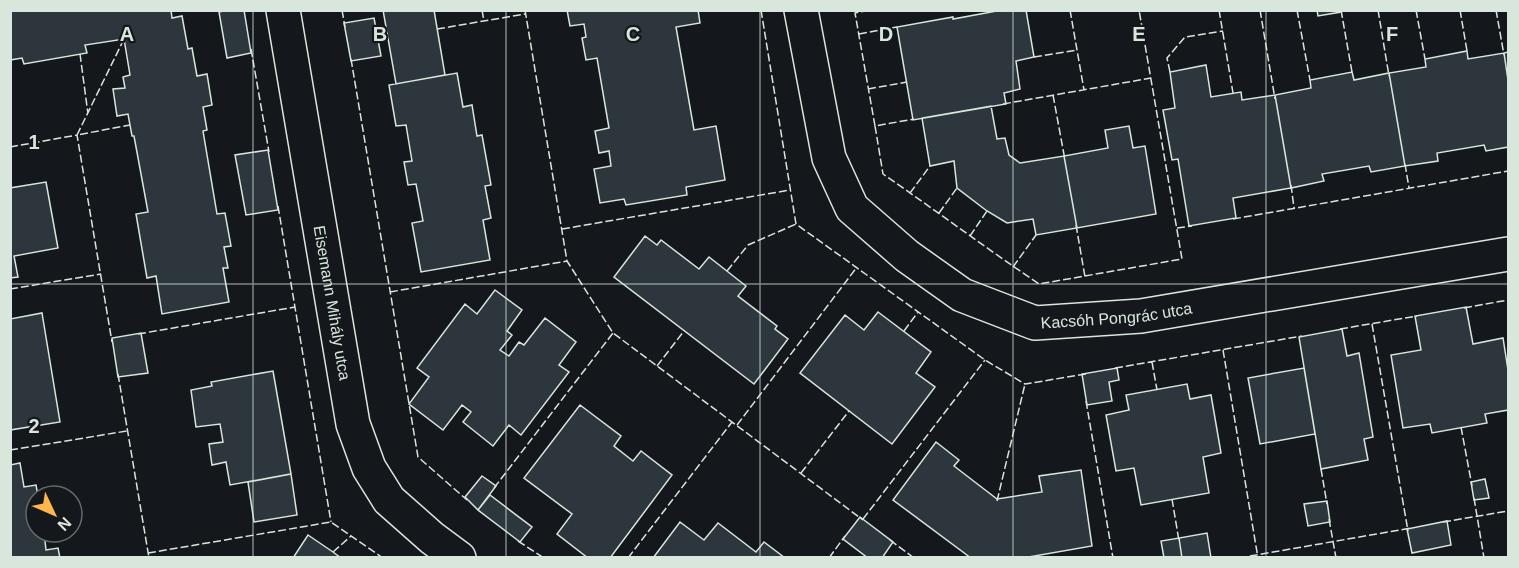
<svg xmlns="http://www.w3.org/2000/svg" width="1519" height="568" viewBox="0 0 1519 568" font-family="Helvetica,sans-serif">
  <style>
    .building { fill: #2c363c; stroke: #d8e6dc; stroke-width: 1.5 }
    .lines { fill: none; stroke-linecap: round; stroke-linejoin: round }
    .minor-casing { stroke: #d8e6dc; stroke-width: 36 }
    .minor { stroke: #14181c; stroke-width: 33 }
    .fence { stroke: #d8e6dc; stroke-width: 1.5; stroke-dasharray: 8 3; stroke-linecap: butt }
    .grid { fill: none; stroke: #d8e6dc; stroke-width: 1.5; stroke-opacity: 0.55 }
    .labels { text-anchor: middle; stroke-width: 4.5; stroke-linejoin: round; paint-order: stroke }
    .street-label { font-size: 16px; fill: #d8e6dc; stroke: #14181c }
    .grid-label { font-size: 20px; text-anchor: middle; font-weight: bold; fill: #d8e6dc; stroke: #14181c; stroke-width: 4.5; stroke-linejoin: round; paint-order: stroke }
  </style>
  <rect width="100%" height="100%" fill="#14181c"/>
  <path class="building" d="M10,10H171L172,18L182,16L188,49L192,48L197,76L207,74L212,105L203,107L207,130L203,131L217,214L225,213L231,246L224,247L228,268H223L229,302L162,314L156,276L147,278L136,214L148,212L134,136H132L128,114L117,116L113,89L125,88L123,77L130,75L124,39L85,45L87,53L24,64L22,58L10,60Z
    M228,10H244L251,53L227,58L219,12Z
    M383,10H434L445,75L396,84Z
    M567,10H698L700,23L676,27L694,130L716,126L725,180L686,187L687,195L626,205L624,199L600,203L594,169L611,166L609,151L599,153L595,131L609,128L597,58L586,60L582,38L586,37L584,24L570,26Z
    M1002,10H1026L1034,57L1016,61L1020,89L1004,93L1006,104L913,120L897,27L953,17V19Z
    M1317,10H1341V12L1318,16Z
    M374,18L381,56L351,61L344,23Z
    M1467,51L1468,59L1504,53L1508,80V147L1486,151L1484,145L1437,153L1438,161L1405,166L1389,73L1426,67L1425,59Z
    M1508,52V80L1504,53Z
    M1206,65L1211,97L1241,92L1242,100L1275,95L1291,188L1233,198L1236,218L1189,226L1178,159L1172,160L1163,110L1175,108L1170,72Z
    M1352,72L1354,80L1389,73L1405,166L1371,172L1369,166L1322,174L1324,181L1291,188L1275,95L1311,88L1310,80Z
    M457,73L463,107L472,105L477,136L482,135L491,185L485,186L491,218L483,220L490,260L421,272L412,223L423,221L416,184L408,185L404,162L412,161L406,125L396,126L389,85Z
    M991,106L997,139L1005,138L1009,155L1020,163L1064,156L1077,228L1036,235L1033,219L1007,223L987,211L957,188L954,161L930,166L922,118Z
    M1129,126L1133,148L1145,146L1156,214L1077,228L1064,156L1108,148L1105,130Z
    M268,150L278,210L246,215L235,155Z
    M46,182L58,248L14,256L18,277L10,278V188Z
    M645,236L657,245L661,240L699,269L709,257L746,286L738,296L777,326L775,329L788,339L754,384L614,277Z
    M495,290L522,310L507,331L512,335L500,350L509,356L519,342L524,345L545,318L576,342L559,365L569,372L521,435L509,425L493,446L463,422L471,412L462,405L443,430L409,404L429,377L417,368L465,304L477,314Z
    M1466,307L1473,344L1503,338L1508,370V410L1485,414L1487,423L1432,433L1430,424L1403,428L1391,355L1421,350L1415,316Z
    M878,312L931,352L916,373L935,387L892,444L800,373L845,315L864,330Z
    M42,313L60,422L10,430V319Z
    M1342,329L1347,356L1359,353L1373,437L1364,439L1368,460L1321,469L1299,337Z
    M141,333L148,373L118,377L112,338Z
    M1117,368L1119,380L1109,382L1112,401L1087,405L1082,374Z
    M1304,368L1315,434L1260,444L1248,378Z
    M273,371L291,474L230,485L226,462L212,465L209,444L223,442L220,424L196,427L191,390L212,386L211,382Z
    M1187,384L1190,399L1211,395L1221,453L1203,457L1209,493L1141,505L1134,468L1116,471L1106,415L1129,410L1126,395Z
    M580,405L621,436L614,446L633,461L641,451L672,475L610,558H588L557,534L572,514L524,478Z
    M936,442L959,460L954,466L997,499L1042,492L1039,476L1081,470L1092,546L1023,558H971L893,500Z
    M20,463L24,487L36,485L38,496H36V532H44L46,550L58,548L60,558H10V465Z
    M291,474L297,515L254,522L248,482Z
    M482,476L496,486L478,510L465,497Z
    M1485,479L1489,498L1474,500L1471,482Z
    M490,495L532,527L520,542L478,510Z
    M1327,501L1330,522L1308,526L1304,504Z
    M860,517L893,542L882,558H868L843,539Z
    M1447,521L1451,545L1412,553L1407,529Z
    M680,522L704,540L718,523L756,552L764,542L785,558H653Z
    M1207,533L1211,558H1182L1179,538Z
    M308,535L333,552L341,558H293Z
    M1179,538L1182,558H1164L1161,541Z"/>
  <g class="lines">
    <g class="minor-casing">
      <g id="minor">
        <path id="s1" d="M283,10L353,424L369,468L389,500L432,538L459,558"/>
        <path id="s2" d="M801,10L829,158L852,208L907,256L962,295L1035,323L1141,316L1508,254"/>
      </g>
    </g>
    <use href="#minor" class="minor"/>
    <path class="fence" d="M342,10L345,27
      M482,10L484,21
      M525,10L567,261L613,333L863,520
      M761,10L796,224L985,360L1025,384L1086,374
      M869,10L855,13L875,126L914,119
      M1070,10L1084,90
      M1219,10L1233,93
      M1260,10L1275,99
      M1297,10L1310,80
      M1341,10L1352,72
      M1378,10L1389,76
      M1416,10L1425,59
      M1460,10L1467,51
      M1496,10L1504,55
      M437,29L525,14
      M859,34L897,27
      M124,39L77,135L130,125
      M251,49L269,152
      M80,54L88,114
      M1034,57L1077,50
      M351,59L418,457L467,500
      M1170,72L1167,58L1185,37L1223,31
      M868,89L907,82
      M1053,95L1065,160
      M1003,104L1151,78
      M875,126L883,174C935,210 986,248 1039,284L1182,259L1139,10
      M10,147L77,135L112,342
      M1405,164L1409,188
      M1291,185L1294,208
      M910,193L930,166
      M278,206L331,522
      M939,213L957,188
      M1233,219L1508,171
      M1076,225L1085,277
      M1177,228L1192,226
      M562,229L790,190
      M970,236L987,211
      M1013,267L1036,235
      M727,271L748,245L796,224
      M10,289L101,274
      M390,292L567,261
      M1464,308L1508,300
      M1372,324L1408,531
      M1340,329L1417,316
      M904,331L918,312
      M138,334L295,307
      M1223,350L1258,558
      M1152,362L1157,390
      M657,366L684,331
      M1115,368L1302,336
      M118,374L149,558
      M1086,401L1113,558
      M737,425L857,267
      M1461,427L1472,486
      M10,450L127,431
      M1321,469L1327,504
      M801,473L849,411
      M494,488L613,333
      M1474,498L1484,558
      M1172,499L1179,541
      M997,501L1025,384
      M863,519L985,360
      M1329,519L1336,558
      M1443,522L1508,511
      M890,540L914,558
      M518,541L544,558
      M333,552L351,536
      M148,553L331,522L383,558
      M628,558L732,422
      M829,558L845,536
      M1239,558L1411,528"/>
  </g>
  <path class="grid" d="M253,10V558M506,10V558M760,10V558M1013,10V558M1266,10V558M10,284H1508"/>
  <g class="labels">
    <g class="street-label">
      <text dy="6" stroke="none"><textPath href="#s1" startOffset="297">Eisemann Mihály utca</textPath></text>
      <text dy="6" stroke="none"><textPath href="#s2" startOffset="506">Kacsóh Pongrác utca</textPath></text>
    </g>
  </g>
  <g class="grid-label">
    <text x="127" y="41">A</text>
    <text x="380" y="41">B</text>
    <text x="633" y="41">C</text>
    <text x="886" y="41">D</text>
    <text x="1139" y="41">E</text>
    <text x="1392" y="41">F</text>
    <text x="34" y="149">1</text>
    <text x="34" y="433">2</text>
  </g>
  <rect width="1519" height="568" fill="none" stroke="#d8e6dc" stroke-width="24"/>
  <g transform="translate(54 514) rotate(134)"><circle r="28" fill="#14181c" stroke="#626a69" stroke-width="1.5"/>
  <path d="M0-4.5L10 22L0 15L-10 22Z" fill="#ffb74d"/>
  <text y="-9" font-size="16" font-weight="bold" text-anchor="middle" fill="#d8e6dc">N</text>
  </g>
</svg>
